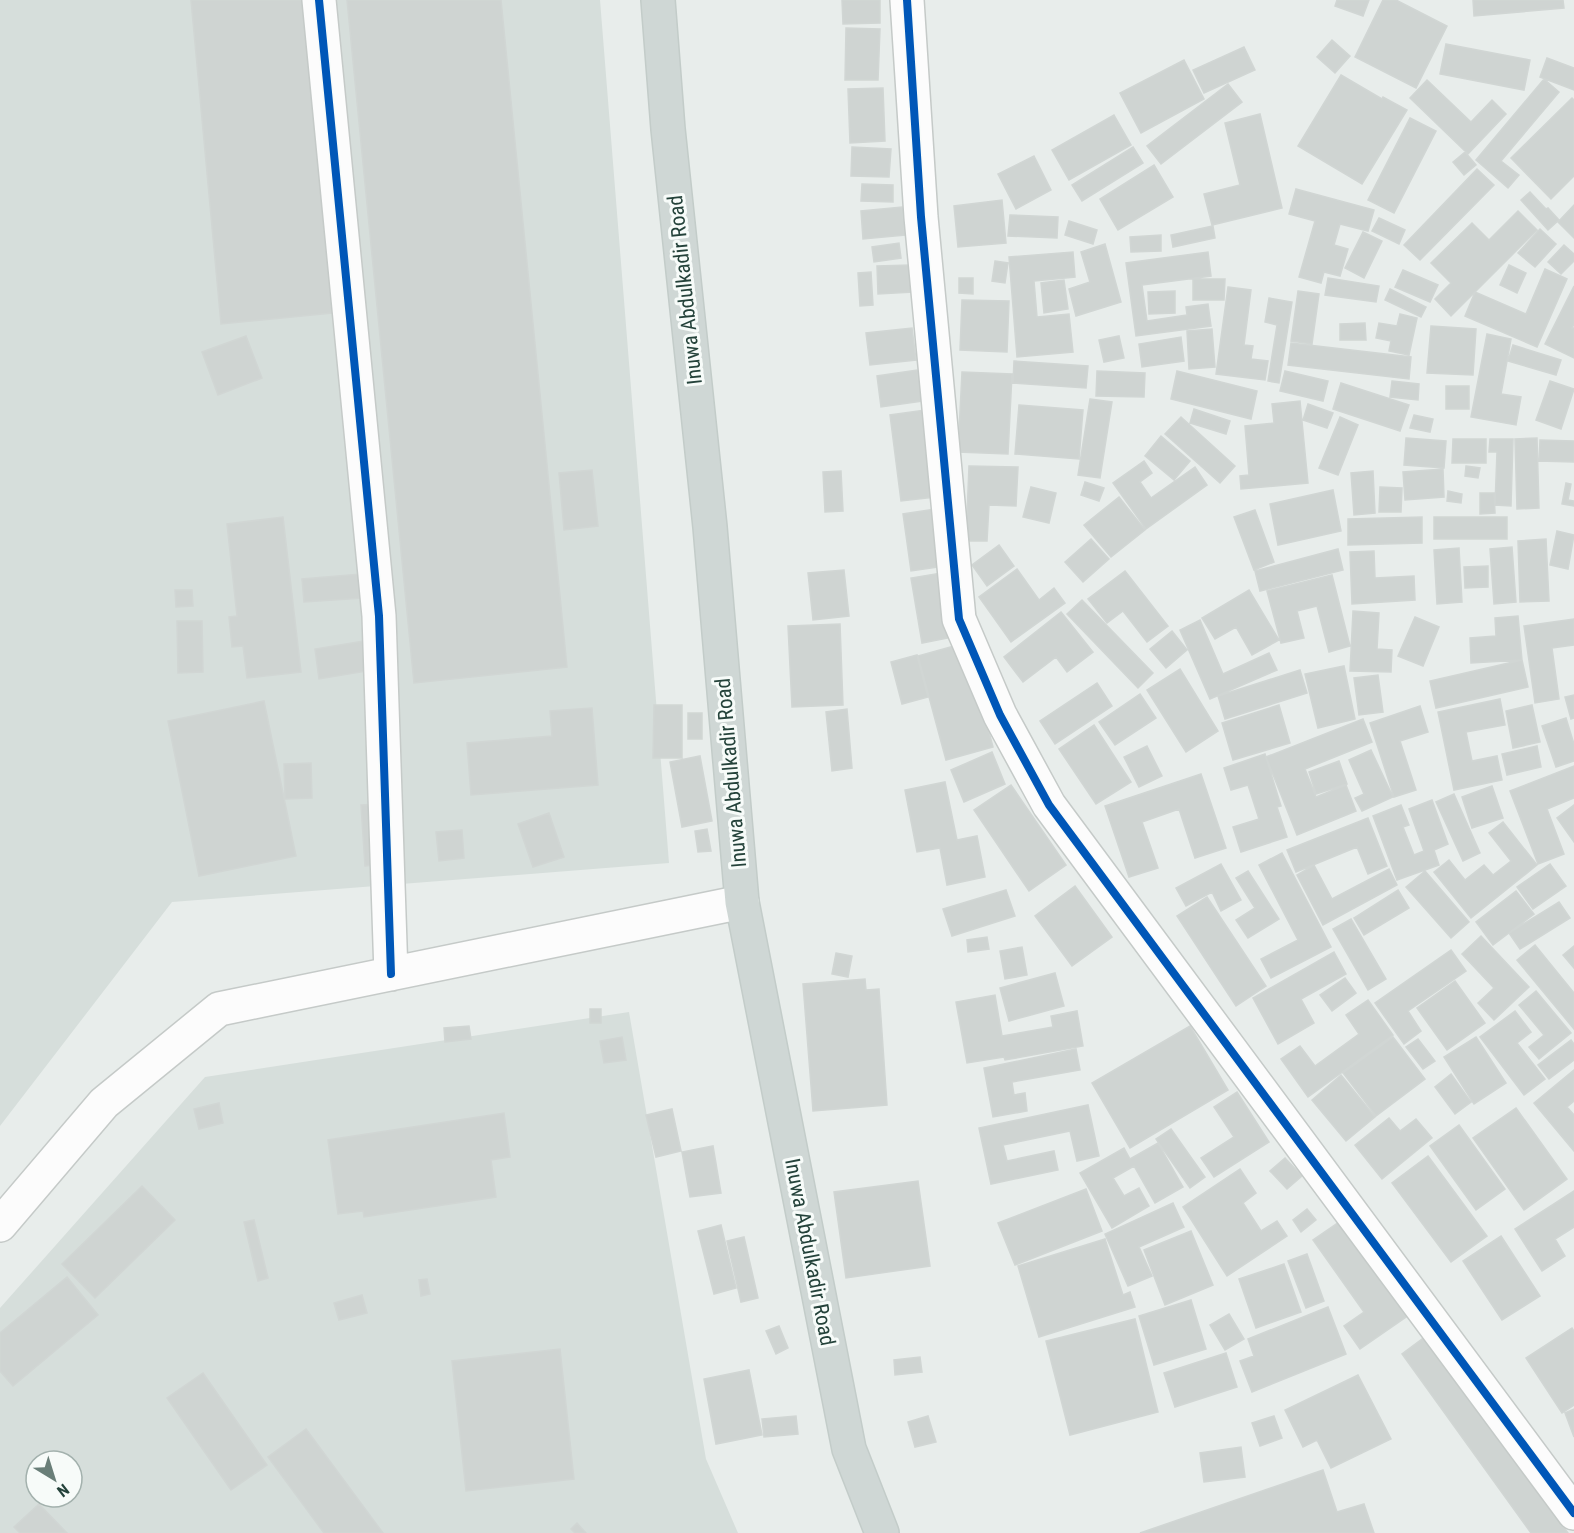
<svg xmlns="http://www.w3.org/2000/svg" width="1574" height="1533" viewBox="0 0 1574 1533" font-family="'Roboto Condensed',sans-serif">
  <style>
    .built { fill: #d6dedb; fill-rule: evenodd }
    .building { fill: #cfd4d2; stroke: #d1d6d4; stroke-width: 1.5 }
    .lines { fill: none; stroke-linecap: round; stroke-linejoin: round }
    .minor-casing { stroke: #c5cac8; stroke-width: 36 }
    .major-casing { stroke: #c3ccc9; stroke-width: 36 }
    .minor { stroke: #fcfcfc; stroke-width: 33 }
    .major { stroke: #cfd7d5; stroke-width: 33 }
    .cycleway-casing { stroke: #f7fbf9; stroke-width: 11 }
    .cycleway { stroke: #0057b8; stroke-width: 8 }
    .labels { text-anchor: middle; stroke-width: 6; stroke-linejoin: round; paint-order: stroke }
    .street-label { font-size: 21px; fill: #24423a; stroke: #f7fbf9 }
  </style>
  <rect width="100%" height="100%" fill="#e8edeb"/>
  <path class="built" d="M0,0H600L669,863L172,902L0,1126Z
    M629,1012L706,1459L738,1533H0V1308L205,1077ZM36,1461H72V1497H36Z"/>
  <path class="building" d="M191,0H304L332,313L221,324Z
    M347,0H501L567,667L414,683Z
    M842,0H880V23L843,24Z
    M1337,0H1369L1363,16L1335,6Z
    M1383,0H1396L1447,26L1416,88L1355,57Z
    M1473,0H1563L1564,8L1474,16Z
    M846,28L880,29L878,80H845Z
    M1332,40L1350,56L1335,73L1317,57Z
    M1446,44L1530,60L1524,90L1440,74Z
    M1244,47L1255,70L1204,93L1193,70Z
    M1547,58L1574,68V90L1540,77Z
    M1184,60L1204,99L1141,133L1120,93Z
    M1341,75L1382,99L1383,97L1407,110L1362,184L1298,146Z
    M1544,79L1559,92L1501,161L1519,175L1508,188L1476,160Z
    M1427,80L1471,122L1492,100L1506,114L1468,154L1410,98Z
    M1228,84L1242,102L1161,164L1147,146Z
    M883,88L885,141L850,143L848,89Z
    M1572,98L1574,100V176L1551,199L1511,158Z
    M1260,114L1282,208L1212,225L1204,194L1240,185L1225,123Z
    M1114,115L1131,145L1069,180L1052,150Z
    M1410,118L1436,131L1394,213L1368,200Z
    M852,147L891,149L889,177L851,176Z
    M1133,147L1143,163L1082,201L1072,185Z
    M1465,152L1476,165L1464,175L1453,162Z
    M1034,156L1051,190L1016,209L998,174Z
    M1154,165L1173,197L1118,230L1100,199Z
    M1477,169L1494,185L1420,260L1404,245Z
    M862,184L893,185V202L861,201Z
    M1296,189L1374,210L1368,231L1340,224L1334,245L1348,249L1340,276L1324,272L1321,283L1299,277L1315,221L1289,214Z
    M1530,192L1546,209L1548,208L1559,220L1548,230L1521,200Z
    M1002,200L1006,243L958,247L954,206Z
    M1574,205V238L1558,222Z
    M902,207L905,235L863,239L861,211Z
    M1518,211L1537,230L1451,316L1435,299L1451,283L1431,263L1472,223L1489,240Z
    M1010,215L1058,217L1057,238L1008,236Z
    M1379,218L1405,230L1399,244L1372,231Z
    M1069,221L1097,230L1093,244L1065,235Z
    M1213,226L1215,238L1173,247L1171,235Z
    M1540,229L1556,244L1535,267L1518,253Z
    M1363,232L1382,241L1364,278L1345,268Z
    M1161,235V251L1131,252L1130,237Z
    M899,243L901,258L874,262L872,247Z
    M1105,244L1121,302L1076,316L1069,289L1090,282L1081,252Z
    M1564,245L1574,254V261L1561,274L1548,262Z
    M1073,252L1075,277L1034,281L1037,317L1069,314L1073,352L1017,357L1009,257Z
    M1208,252L1211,276L1142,285L1147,321L1187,315L1186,307L1208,304L1211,326L1136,336L1126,263Z
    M995,261L1008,263L1005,283L992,281Z
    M911,265L913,292L878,294L877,266Z
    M1509,265L1526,273L1517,293L1500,285Z
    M1545,269L1567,279L1537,347L1465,316L1475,292L1526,314Z
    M1403,270L1438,285L1430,302L1395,287Z
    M871,272L873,305L860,306L858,273Z
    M959,278H973V294L959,293Z
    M1328,278L1379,286L1376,302L1325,295Z
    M1193,279H1225L1224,300H1193Z
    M1064,280L1068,309L1044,313L1041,283Z
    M1574,286V324L1572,328H1574V358L1545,344Z
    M1228,287L1251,290L1244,345L1253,346L1251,359L1268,361L1265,380L1216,374Z
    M1390,289L1426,307L1421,317L1385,300Z
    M1175,291V313L1149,314L1148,292Z
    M1298,291L1319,294L1312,344L1291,341Z
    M1269,298L1292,302L1279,383L1268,381L1277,325L1265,322Z
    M962,300L1009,301L1007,352L960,350Z
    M1400,314L1417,318L1409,355L1389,351L1391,341L1376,338L1379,323L1397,326Z
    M1365,323L1366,340H1340V324Z
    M1431,326L1476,329L1473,375L1427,373Z
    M912,328L916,360L870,365L866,333Z
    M1212,329L1215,367L1189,369L1187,331Z
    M1487,334L1511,339L1501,394L1521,397L1516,425L1471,417Z
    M246,336L262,378L218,395L202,352Z
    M1119,336L1124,358L1104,362L1099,340Z
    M1181,337L1184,361L1142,367L1139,344Z
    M1291,343L1411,357L1409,379L1288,365Z
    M1513,345L1561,360L1556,375L1508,361Z
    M1014,361L1088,366L1086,388L1013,383Z
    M917,370L922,401L881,407L877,376Z
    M1097,371L1145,373L1144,397L1096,396Z
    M1177,371L1257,391L1251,419L1171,399Z
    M1285,371L1328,381L1323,401L1280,391Z
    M962,372L1012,374L1008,454L958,452Z
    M1392,381L1419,384L1418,400L1390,397Z
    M1550,381L1574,389L1561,429L1536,420Z
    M1341,383L1409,405L1400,431L1333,409Z
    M1446,386H1469V409H1446Z
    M1090,399L1112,402L1100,478L1078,475Z
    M1300,401L1308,483L1241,489L1240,476L1249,475L1245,426L1274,423L1272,404Z
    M1308,404L1333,413L1327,428L1303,420Z
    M1019,405L1083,410L1079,459L1015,454Z
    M1194,409L1230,421L1226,434L1190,423Z
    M925,410L935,497L901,501L890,415Z
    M1414,415L1433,419L1430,432L1410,428Z
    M1181,417L1235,466L1220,483L1165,434Z
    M1340,417L1358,425L1338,475L1319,468Z
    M1161,436L1190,461L1174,480L1145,456Z
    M1406,438L1446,441L1444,468L1404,465Z
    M1537,438L1539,508L1517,509L1515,439Z
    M1453,439H1486V463H1452Z
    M1490,439H1513L1511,506L1495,505L1497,452H1489Z
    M1540,440L1574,441V462L1539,461Z
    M1144,461L1152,473L1140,482L1151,498L1195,467L1207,485L1146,529L1113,483Z
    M969,466L1018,467L1016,506L989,505L987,541H966Z
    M1466,466L1480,468L1478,478L1465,476Z
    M1443,469L1444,497L1405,500L1403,472Z
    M592,470L598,526L564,530L559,473Z
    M841,471L843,511L825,512L823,472Z
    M1373,471L1375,513L1354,515L1351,473Z
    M1085,482L1104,488L1099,501L1081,495Z
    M1566,483L1571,484L1568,500L1574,501V506L1562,504Z
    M1031,487L1056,493L1049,523L1023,517Z
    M1380,487L1402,488L1401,512H1379Z
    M1333,490L1341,531L1278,545L1270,504Z
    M1448,491L1462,494L1461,503L1447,501Z
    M1480,493H1494L1495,513L1480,514Z
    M1119,497L1145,530L1111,557L1084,525Z
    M935,509L944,566L911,571L903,514Z
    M1255,510L1274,562L1254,570L1234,517Z
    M283,517L301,672L247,678L243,646L232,647L229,617L237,616L227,524Z
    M1422,517V543L1348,545V519Z
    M1434,517H1507V539H1434Z
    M1557,531L1574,535L1568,569L1550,565Z
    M1091,539L1109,559L1083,582L1065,562Z
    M1546,539L1549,601L1520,602L1518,541Z
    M999,545L1014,566L987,586L972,565Z
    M1512,547L1516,602L1494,604L1490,549Z
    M1459,548L1462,602L1437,604L1434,550Z
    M1338,549L1343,570L1260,591L1255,571Z
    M1374,551L1375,578L1414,576L1415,600L1352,604L1350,552Z
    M1488,566V587L1465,588L1464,567Z
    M1017,569L1039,600L1054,588L1065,603L1011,642L979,597Z
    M844,570L849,616L813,620L808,573Z
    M1125,571L1168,626L1147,642L1123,611L1107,623L1088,599Z
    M947,572L958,636L922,643L911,578Z
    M361,574L363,598L304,602L302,579Z
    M1332,575L1350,646L1329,652L1317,606L1297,611L1304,638L1281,643L1267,591Z
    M175,590H192L193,606L176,607Z
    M1249,590L1279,640L1252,655L1236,627L1215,639L1202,618Z
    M1082,600L1153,673L1138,688L1067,614Z
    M1353,611L1379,613L1377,649L1392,650L1391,672L1350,671Z
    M1061,612L1093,652L1067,672L1056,657L1023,682L1004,657Z
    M1518,616L1522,660L1471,663L1470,638L1496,636L1495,618Z
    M1415,617L1439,627L1423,666L1398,656Z
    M1574,619V645L1552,648L1559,699L1535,703L1524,626Z
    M1200,620L1223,674L1269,653L1277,670L1210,699L1180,630Z
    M177,621H202L203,672L178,673Z
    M840,624L843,705L792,707L788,626Z
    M1172,631L1187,650L1166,668L1150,649Z
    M375,639L379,669L319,679L315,649Z
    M965,643L993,747L946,760L918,656Z
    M917,655L928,697L902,704L891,662Z
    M1522,660L1528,687L1436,708L1430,681Z
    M1344,666L1355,719L1318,728L1305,674Z
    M1180,669L1218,731L1186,752L1147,690Z
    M1300,670L1307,693L1225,719L1218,696Z
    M1378,675L1383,712L1359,715L1354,678Z
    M1097,683L1112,706L1055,744L1040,721Z
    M1140,694L1156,718L1115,745L1099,722Z
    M1574,695V718L1571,719L1565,697Z
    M1500,699L1505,725L1466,732L1472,761L1497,756L1502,780L1454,790L1438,712Z
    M264,701L296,856L199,876L168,721Z
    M654,705H682V758H653Z
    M1279,705L1290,743L1233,760L1222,723Z
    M1532,705L1540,742L1513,748L1506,711Z
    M1420,706L1428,732L1400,741L1416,790L1394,797L1370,723Z
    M592,708L598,785L471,795L467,743L552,736L550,711Z
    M847,709L852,768L832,771L826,712Z
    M688,713H702V739H688Z
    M1566,718L1574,744V761L1556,767L1542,726Z
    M1363,719L1372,742L1305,769L1316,797L1346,785L1356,811L1297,835L1266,757Z
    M1094,725L1131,782L1096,804L1059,749Z
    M1147,746L1162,776L1139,787L1124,757Z
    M1537,746L1541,767L1507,775L1502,754Z
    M1371,750L1393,797L1362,811L1355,798L1364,794L1349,760Z
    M992,752L1005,784L964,802L951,770Z
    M1265,754L1281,806L1277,807L1287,837L1241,852L1233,827L1259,819L1248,785L1231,790L1224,768Z
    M700,756L712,821L682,827L670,762Z
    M1339,761L1347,784L1316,794L1309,772Z
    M311,763L312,798L285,799L284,764Z
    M1574,766V798L1547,809L1564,854L1538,864L1510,791Z
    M1201,774L1226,848L1195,858L1179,809L1142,822L1158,868L1129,877L1105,806Z
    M945,782L957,840L977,836L985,877L947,885L940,848L917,852L905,790Z
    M1011,785L1066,865L1029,891L974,810Z
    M1492,786L1503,818L1472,828L1462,797Z
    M1454,794L1480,853L1463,861L1436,802Z
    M1432,800L1448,844L1434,850L1439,865L1397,880L1373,816L1401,805L1409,825L1403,827L1414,855L1424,851L1409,809Z
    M381,804L385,864L365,866L361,805Z
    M1574,805V842L1557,818Z
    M549,813L564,857L533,867L518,824Z
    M1368,818L1387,866L1368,874L1357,847L1296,872L1287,850Z
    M1503,822L1537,865L1471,918L1434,872L1449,860L1465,880L1484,865L1493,875L1511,861L1489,833Z
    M707,829L711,851L698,852L695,831Z
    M462,830L464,858L439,861L436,832Z
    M1282,853L1331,947L1271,978L1261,959L1298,940L1259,865Z
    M1221,864L1241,900L1221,911L1212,892L1186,906L1176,888Z
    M1550,864L1566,886L1533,909L1517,887Z
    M1314,865L1332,899L1389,869L1397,885L1323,925L1297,875Z
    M1248,871L1279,919L1248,938L1236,920L1255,908L1236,878Z
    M1425,871L1469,922L1451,938L1406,887Z
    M1075,886L1112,937L1072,966L1035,916Z
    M1006,890L1015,916L952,936L943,909Z
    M1398,890L1409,908L1364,935L1354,918Z
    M1516,891L1534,914L1493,945L1476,922Z
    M1207,897L1266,986L1236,1006L1177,916Z
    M1559,902L1570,918L1520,949L1509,933Z
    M1351,919L1386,979L1368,990L1333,929Z
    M1481,936L1529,987L1494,1020L1478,1003L1494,988L1462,954Z
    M987,937L989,949L968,952L967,940Z
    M1535,945L1574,993V1029L1517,960Z
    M1574,946V968L1563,955Z
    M1022,947L1027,975L1005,979L1000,951Z
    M1451,950L1466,971L1408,1011L1421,1031L1404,1044L1375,1003Z
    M1334,952L1346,974L1301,999L1314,1023L1278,1044L1253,998Z
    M836,953L852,956L848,977L832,974Z
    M1055,973L1064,1006L1009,1021L1000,988Z
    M1345,978L1356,993L1332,1011L1320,995Z
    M865,979L866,990L879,989L887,1105L813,1111L803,984Z
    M1455,981L1485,1023L1447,1050L1417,1008Z
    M1536,991L1571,1033L1539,1059L1529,1047L1544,1035L1519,1005Z
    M995,995L1002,1036L1053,1027L1051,1016L1077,1011L1083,1046L1005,1060L1004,1057L967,1063L956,1002Z
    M1368,1000L1393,1035L1308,1097L1281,1059L1300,1046L1315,1066L1359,1034L1346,1015Z
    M590,1009H601V1023H590Z
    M1515,1011L1531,1032L1517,1043L1545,1079L1524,1095L1480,1037Z
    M469,1026L471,1039L445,1042L444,1028Z
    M1190,1026L1228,1090L1130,1148L1092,1083Z
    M622,1037L626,1060L604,1063L600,1041Z
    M1393,1037L1425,1079L1376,1116L1343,1073Z
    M1476,1037L1506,1083L1474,1104L1444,1057Z
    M1418,1039L1435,1061L1423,1069L1406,1047Z
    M1571,1040L1574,1044V1060L1549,1079L1538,1065Z
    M1076,1049L1080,1070L1012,1082L1014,1095L1025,1093L1027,1111L993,1117L984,1068Z
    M1574,1070V1101L1567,1107L1574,1115V1151L1534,1103Z
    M1451,1074L1471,1102L1455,1114L1435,1087Z
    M1341,1075L1375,1117L1346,1141L1312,1100Z
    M1237,1092L1269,1142L1214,1177L1201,1158L1234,1137L1214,1107Z
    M219,1103L223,1123L199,1129L194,1109Z
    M1088,1105L1099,1156L1077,1161L1070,1131L1003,1145L1007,1161L1054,1151L1058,1170L991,1184L979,1128Z
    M1516,1108L1567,1179L1524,1210L1473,1138Z
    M672,1109L681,1151L656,1157L646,1115Z
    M504,1113L510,1157L491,1160L496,1197L364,1217L363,1211L338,1214L328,1140Z
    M1389,1118L1400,1131L1416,1119L1432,1138L1382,1179L1355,1145Z
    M1459,1125L1505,1189L1476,1210L1430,1146Z
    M1171,1129L1205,1177L1190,1188L1156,1139Z
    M1158,1143L1183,1187L1155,1203L1134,1166L1113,1178L1124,1196L1139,1188L1149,1206L1112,1228L1080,1173L1124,1148L1130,1159Z
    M713,1146L721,1193L690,1197L682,1152Z
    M1428,1156L1487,1236L1451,1262L1392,1183Z
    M1285,1158L1302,1176L1287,1189L1270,1171Z
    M1240,1169L1256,1193L1243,1203L1261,1231L1277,1221L1287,1236L1227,1276L1183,1207Z
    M918,1181L930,1266L846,1278L834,1192Z
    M142,1186L175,1220L95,1298L62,1264Z
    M1086,1189L1102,1231L1015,1265L998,1223Z
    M1574,1191V1227L1555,1239L1565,1256L1542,1271L1515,1229Z
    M1173,1203L1184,1227L1139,1247L1152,1276L1128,1286L1105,1234Z
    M1307,1209L1316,1220L1301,1232L1293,1220Z
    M254,1220L268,1278L258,1281L244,1222Z
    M1342,1220L1409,1315L1360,1349L1344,1326L1364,1312L1313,1240Z
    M721,1225L736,1288L714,1294L698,1231Z
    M1191,1231L1213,1285L1165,1305L1144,1250Z
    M1501,1236L1540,1296L1502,1320L1463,1261Z
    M744,1237L758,1298L741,1302L727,1241Z
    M1105,1239L1123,1295L1130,1292L1135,1307L1039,1337L1018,1266Z
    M1307,1254L1324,1301L1306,1308L1288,1261Z
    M1284,1264L1301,1312L1256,1328L1239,1279Z
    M67,1277L98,1315L13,1386L0,1371V1333Z
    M427,1279L430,1294L421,1296L419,1280Z
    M362,1295L367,1313L339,1320L334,1303Z
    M1191,1300L1206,1349L1154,1365L1139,1316Z
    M1328,1307L1346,1354L1252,1392L1240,1361L1254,1356L1248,1339Z
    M1229,1314L1244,1339L1225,1350L1210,1325Z
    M1135,1319L1158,1412L1070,1435L1046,1341Z
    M779,1326L788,1348L776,1354L766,1331Z
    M1572,1328L1574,1331V1405L1562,1413L1526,1358Z
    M1426,1336L1568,1533H1531L1402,1354Z
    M560,1349L574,1479L466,1491L452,1361Z
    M1226,1353L1237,1387L1175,1407L1164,1373Z
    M920,1357L922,1372L895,1375L894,1360Z
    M749,1370L762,1435L716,1444L704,1379Z
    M203,1373L267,1465L231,1490L167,1398Z
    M1358,1375L1391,1439L1331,1468L1317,1440L1303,1447L1285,1410Z
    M1574,1409V1437L1565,1413Z
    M796,1416L798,1434L764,1437L762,1419Z
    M928,1416L936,1442L915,1447L908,1422Z
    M1274,1416L1282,1438L1260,1446L1252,1423Z
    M306,1429L383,1533H324L268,1457Z
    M1241,1447L1245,1477L1204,1482L1200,1453Z
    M1323,1470L1337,1512L1364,1504L1374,1533H1140Z
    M39,1504L67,1533H20L14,1527Z
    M577,1523L586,1533H575L571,1529Z"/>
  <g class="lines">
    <g class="minor-casing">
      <path id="minor" d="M319,0L379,616L391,974
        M907,0L921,217L959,619L1000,715L1049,805L1574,1513
        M0,1225L104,1103L219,1009L742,902"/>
    </g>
    <g class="major-casing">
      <path id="major" d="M658,0L668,129L710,527L742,902L849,1449L882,1533"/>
    </g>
    <use href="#minor" class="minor"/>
    <use href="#major" class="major"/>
    <g class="cycleway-casing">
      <path id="cycleway" d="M319,0L379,616L391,974
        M907,0L921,217L959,619L1000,715L1049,805L1574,1513"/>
    </g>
    <use href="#cycleway" class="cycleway"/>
  </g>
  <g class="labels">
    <g class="street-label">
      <text transform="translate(685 290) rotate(-96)" y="7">Inuwa Abdulkadir Road</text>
      <text transform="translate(731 773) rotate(-95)" y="7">Inuwa Abdulkadir Road</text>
      <text transform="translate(810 1252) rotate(79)" y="7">Inuwa Abdulkadir Road</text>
    </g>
  </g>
  <g transform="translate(54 1479) rotate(142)"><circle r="28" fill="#f7fbf9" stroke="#a3b1ad" stroke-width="1.5"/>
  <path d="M0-4.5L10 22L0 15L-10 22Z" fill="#697e78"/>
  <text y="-9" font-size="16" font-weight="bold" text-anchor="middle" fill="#24423a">N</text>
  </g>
</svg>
